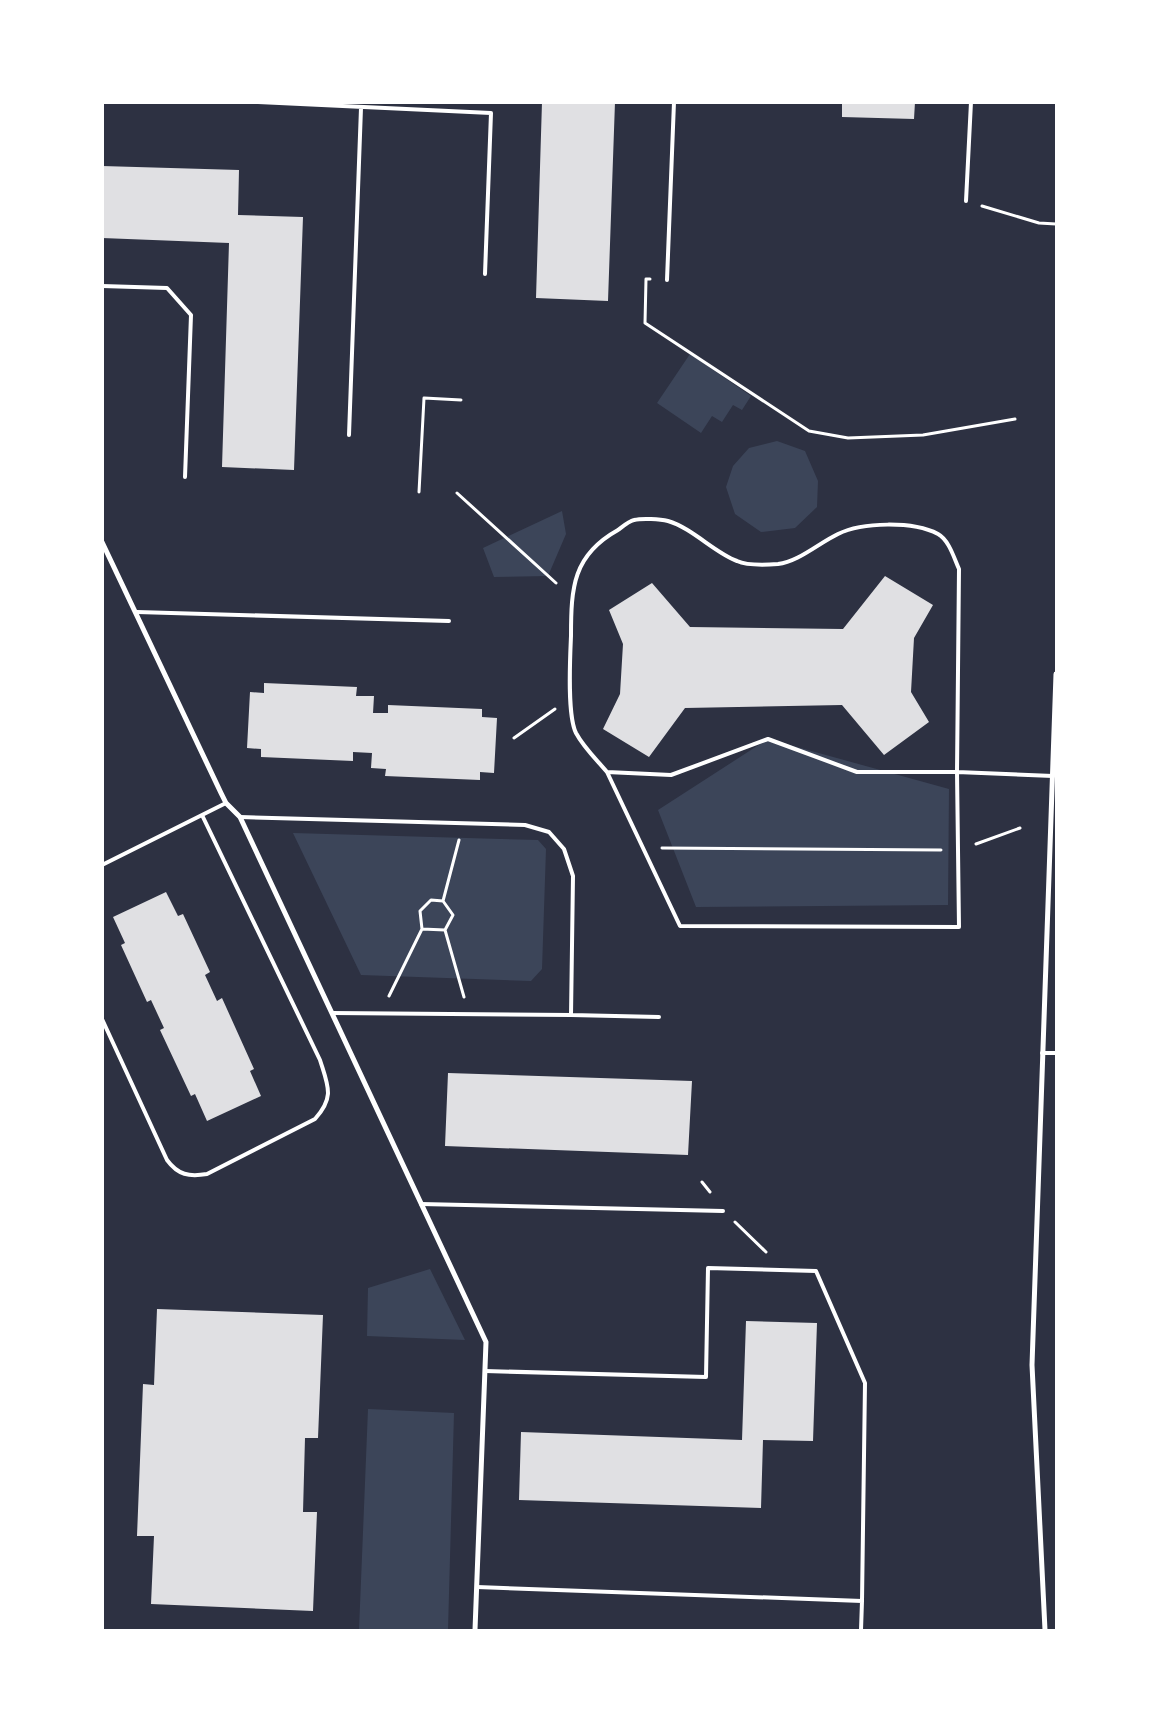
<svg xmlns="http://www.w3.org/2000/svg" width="1159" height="1733" viewBox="0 0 1159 1733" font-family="'Alegreya Sans',sans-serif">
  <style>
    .green { fill: #3c4559 }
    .building { fill: #e0e0e3 }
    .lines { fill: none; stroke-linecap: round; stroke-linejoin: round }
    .path { stroke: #fff; stroke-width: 3 }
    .service { stroke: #fff; stroke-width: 4 }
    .minor { stroke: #fff; stroke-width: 5 }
  </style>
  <rect width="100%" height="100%" fill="#2d3142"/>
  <path class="green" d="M690,354L751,396L742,410L733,405L722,422L712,416L701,433L657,403Z
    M777,441L805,451L818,481L817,507L795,528L761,532L735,514L726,487L733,466L749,448Z
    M562,511L566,534L548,576L494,577L483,548Z
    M768,739L949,789L948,905L696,907L658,810Z
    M293,833L538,840L546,849L542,969L531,981L361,975Z
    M430,1269L465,1340L367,1336L368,1288Z
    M368,1409L454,1413L448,1630H359Z"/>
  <path class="building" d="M542,102H615L608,301L536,298Z
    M842,102H915L914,119L842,117Z
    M102,166L239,170L238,215L303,217L294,470L222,467L229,243L102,238Z
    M885,576L933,605L914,638L911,692L929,722L884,755L842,705L685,708L649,757L603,729L620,694L623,644L609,610L652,583L690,627L843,629Z
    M264,683L357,687L356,696H374L373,713H388V705L482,709V717L497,718L494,773L480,772V780L385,776L386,769L371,768L372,753L353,752V761L261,757V749L247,748L250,692L264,693Z
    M166,892L178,916L183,914L210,972L205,975L217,1001L222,998L254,1069L250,1071L261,1096L207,1121L195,1094L191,1096L160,1030L164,1028L151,1000L147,1002L121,945L125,943L113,917Z
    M448,1073L692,1081L688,1155L445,1146Z
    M157,1309L323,1315L318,1438H305L303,1512H317L313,1611L151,1604L154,1536H137L143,1384L154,1385Z
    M746,1321L817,1323L813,1441L763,1440L761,1508L519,1500L521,1432L742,1440Z"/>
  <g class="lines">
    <path class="path" d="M982,206L1039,223L1056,224
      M650,279H646L645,323L809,431L848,438L923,435L1015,419
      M419,492L424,398L461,400
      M457,493L556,583
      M514,738L555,709
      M976,844L1020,828
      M662,848L941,850
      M443,901L431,900L420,911L422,929L445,930L453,915L443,901L459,840
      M445,930L464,997
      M389,996L422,929
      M702,1182L710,1192
      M735,1222L766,1252"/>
    <path class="service" d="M258,102L491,113L485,274
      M966,201L971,102
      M667,280L674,102
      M102,286L167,288L191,315L185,477
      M349,435L361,108
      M137,612L449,621
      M607,772L680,926L959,927L957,772L959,569C954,558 949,540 938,534C913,521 862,522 838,534C819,543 798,562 778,564C765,565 748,566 737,561C715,553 692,528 668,521C660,519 642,518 634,520C629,521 622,527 618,530C573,555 571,587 571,636C570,659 567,715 576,733C584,748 597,760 607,772L671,775L768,739L857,772H957L1053,776
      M240,817L525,825L549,832L564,849L573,876L571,1015L659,1017
      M102,865L226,803
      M332,1013L571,1015
      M102,1019L167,1160C178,1175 189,1177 207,1174L315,1119C335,1097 328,1086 320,1060L202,815
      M1042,1053H1056
      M421,1204L723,1211
      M485,1371L706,1377L708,1268L816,1271L865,1383L862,1601
      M477,1587L862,1601L861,1630"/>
    <path class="minor" d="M102,542L221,793L226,803L240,817L486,1342L475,1630
      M1045,1630L1032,1365L1056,674"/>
  </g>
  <rect width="1159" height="1733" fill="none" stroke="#ffffff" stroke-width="208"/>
</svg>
